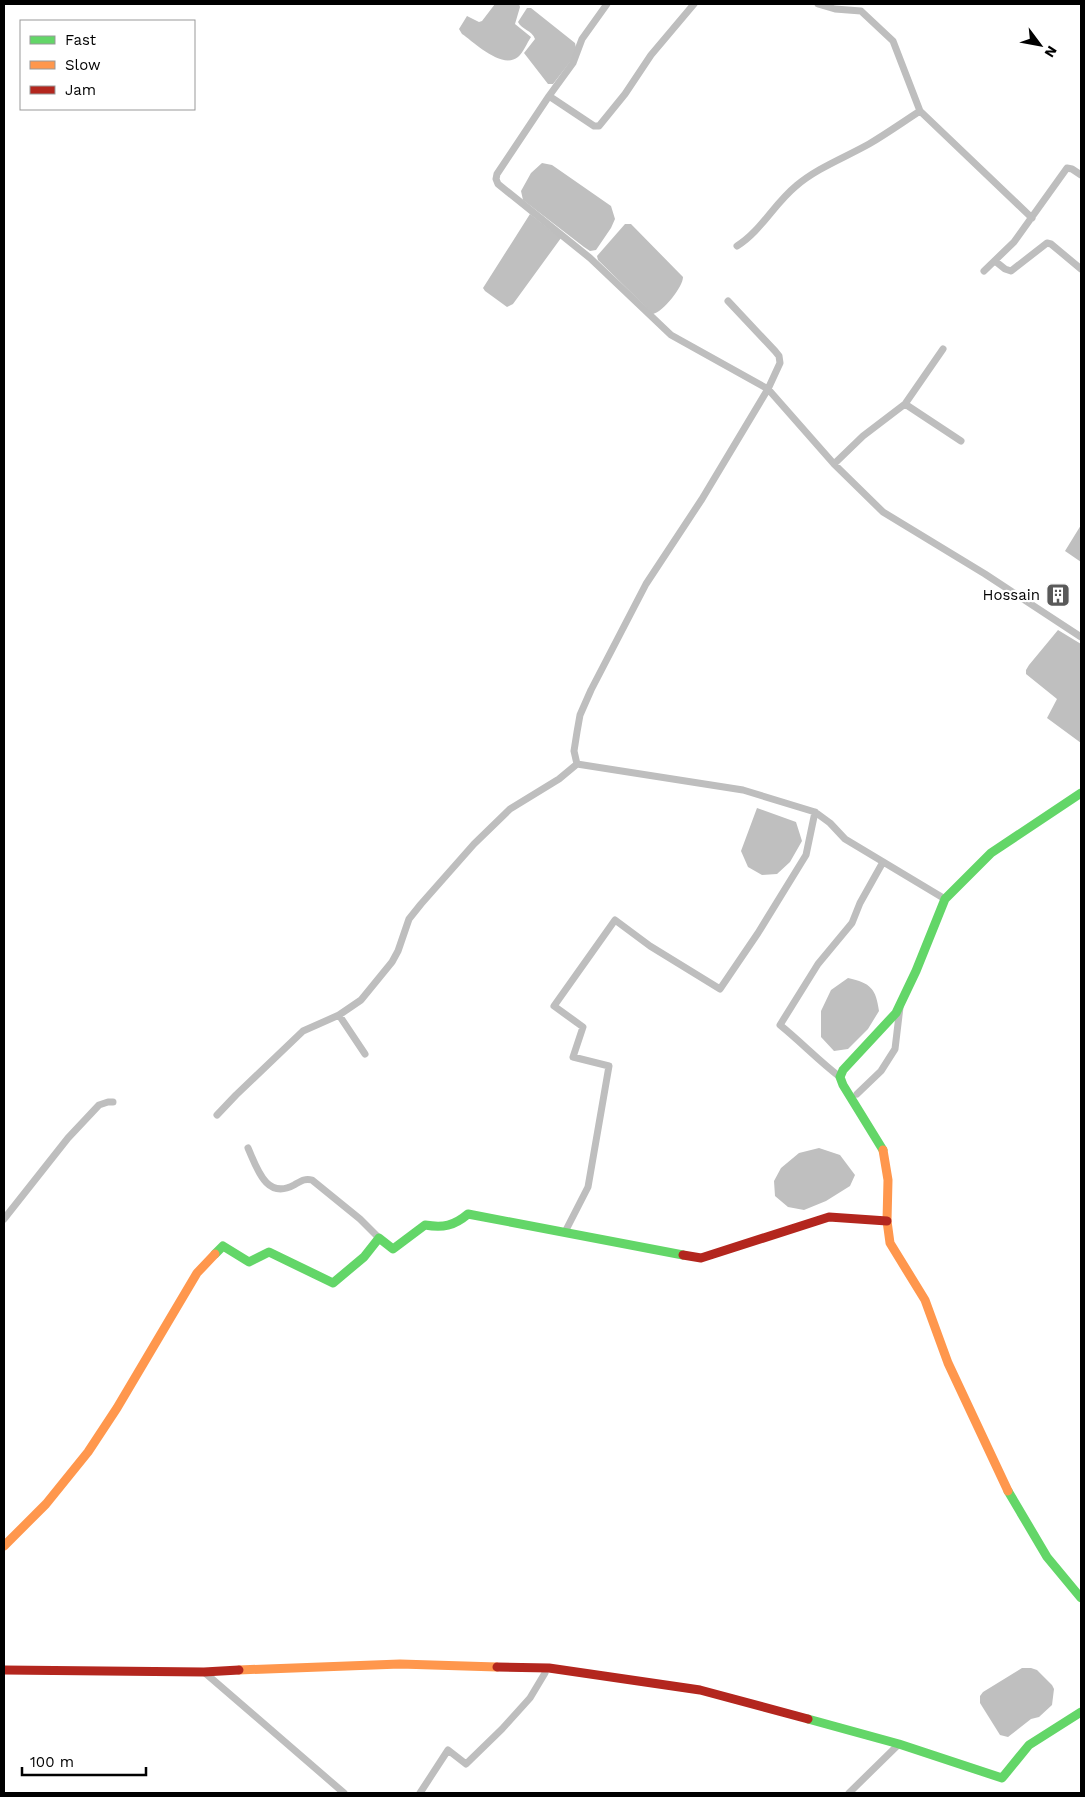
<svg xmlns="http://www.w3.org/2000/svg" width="1085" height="1797" viewBox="0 0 1085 1797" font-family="'Work Sans',sans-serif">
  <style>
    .water { fill: #bfbfbf }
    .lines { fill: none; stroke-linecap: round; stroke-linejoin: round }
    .street { stroke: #bebebe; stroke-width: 7 }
    .fast { stroke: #63d668; stroke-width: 9 }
    .slow { stroke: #ff974d; stroke-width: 9 }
    .jam { stroke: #b3261e; stroke-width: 9 }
    .labels { text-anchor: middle; stroke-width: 4.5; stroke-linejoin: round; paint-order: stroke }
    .poi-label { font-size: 15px; fill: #000; stroke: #fff; text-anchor: end }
  </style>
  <rect width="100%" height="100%" fill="#fff"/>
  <path class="water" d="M495,4H519L520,7L515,24L531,37C527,43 523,53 518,57C502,70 474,42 462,34L459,29L467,16L479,22L482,21Z
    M527,8H531L575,43L577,53L553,84H548L524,53L535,39C532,30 522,30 518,22Z
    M542,163L552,165L611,206L615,219L611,228L596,250L590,251L584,247L523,200L521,191L531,173Z
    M530,214L561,238L513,304L507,307L485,291L483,288Z
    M625,224H631L683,277C683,287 663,312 653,314L598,260L597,256Z
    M1081,525V562L1065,551Z
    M1058,630L1081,644V743L1047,718L1057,699L1026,674V670L1029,665Z
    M757,808L796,822L802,841L790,862L777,874L762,875L748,867L741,851Z
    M848,978C871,983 876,989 879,1011L868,1029L848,1049L834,1051L821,1037V1011L831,990Z
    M819,1148L840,1155L855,1175L850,1186L826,1201L804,1210L788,1207L775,1196L774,1181L781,1168L799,1153Z
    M1022,1668H1031L1037,1670L1052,1685L1054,1689L1052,1705L1039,1717L1031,1719L1008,1737L1000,1735L980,1703V1696L983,1692Z"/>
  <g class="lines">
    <path class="street" d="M607,4L582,39L573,63L549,96L497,174L496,179L498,184L590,258L671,335L768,389L834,464L883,512L985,574L1081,637
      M818,4L835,9L861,11L893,41L920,111L1032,218
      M549,96L594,126H599L625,94L651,55L694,4
      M737,246C761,231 774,204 796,186C817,168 844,158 869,144C886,134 903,122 920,111
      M995,261L1005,269L1011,271L1047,243L1051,244L1081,269
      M984,271L1014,242L1067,168L1072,169L1081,175
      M728,301L775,351L779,356L780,363L768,389L702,499L646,584L591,690L580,715L577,732L574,751L577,764L743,790L815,812L830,823L845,839L945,899
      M905,404L961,441
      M834,464L863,436L905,404L943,349
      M339,1015L365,1054
      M840,1077C819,1061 801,1042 780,1025L818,964L852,923L860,903L883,862
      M857,1094L881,1071L895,1049L900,1007
      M217,1115L236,1095L303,1031L339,1015L361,1000L392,962L398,951L409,919L421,904L474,844L510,809L559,779L577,764
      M248,1148C257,1168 266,1200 294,1185C301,1181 305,1178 312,1180L360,1219L379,1238
      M4,1219L68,1138L99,1105L108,1102H113
      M566,1230L588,1187L609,1066L573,1057L583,1027L554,1006L615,920L650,946L720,989L758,933L806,855L815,812
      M204,1672L344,1793
      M420,1793L448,1750L466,1764L502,1729L530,1698L545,1673
      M849,1793L899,1744"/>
    <path class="fast" d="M883,1150L843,1085L840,1077L843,1070L896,1013L916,971L945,899L991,853L1081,793
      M215,1254L223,1246L249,1262L269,1252L333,1283L364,1257L379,1238L393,1249L425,1225C443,1228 454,1226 468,1214L683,1255
      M1008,1491L1047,1557L1081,1598
      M808,1719L899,1744L1002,1778L1029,1745L1081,1712"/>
    <path class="slow" d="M883,1150L888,1180L887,1221L890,1243L925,1300L948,1363L1008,1491
      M4,1546L46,1504L88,1452L117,1408L197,1273L215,1254
      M239,1670L400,1664L497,1667"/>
    <path class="jam" d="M683,1255L701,1258L829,1217L887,1221
      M497,1667L549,1668L700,1690L808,1719
      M4,1670L204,1672L239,1670"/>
  </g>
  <defs>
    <g id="building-square" transform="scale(1.25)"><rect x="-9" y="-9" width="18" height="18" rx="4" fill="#595959" stroke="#fff"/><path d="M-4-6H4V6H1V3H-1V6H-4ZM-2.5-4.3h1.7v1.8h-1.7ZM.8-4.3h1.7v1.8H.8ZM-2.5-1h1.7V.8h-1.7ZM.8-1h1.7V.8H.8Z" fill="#fff"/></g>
  </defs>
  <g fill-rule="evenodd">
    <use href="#building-square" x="1058" y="595"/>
  </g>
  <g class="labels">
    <g class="poi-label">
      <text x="1040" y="600">Hossain</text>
    </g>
  </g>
  <rect width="1085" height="1797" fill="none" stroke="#000000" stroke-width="10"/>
  <rect x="20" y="20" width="175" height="90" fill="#ffffff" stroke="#999999"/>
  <rect x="30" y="36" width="25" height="8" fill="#63d668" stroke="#999999"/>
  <text x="65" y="45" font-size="15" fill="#000000">Fast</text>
  <rect x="30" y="61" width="25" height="8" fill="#ff974d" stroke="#999999"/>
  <text x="65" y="70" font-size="15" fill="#000000">Slow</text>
  <rect x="30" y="86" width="25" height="8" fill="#b3261e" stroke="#999999"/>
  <text x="65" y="95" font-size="15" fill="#000000">Jam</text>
  <g transform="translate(1040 45) rotate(122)" stroke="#ffffff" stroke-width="4" paint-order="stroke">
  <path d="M0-4L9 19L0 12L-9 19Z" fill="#000000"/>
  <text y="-8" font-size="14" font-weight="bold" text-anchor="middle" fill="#000000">N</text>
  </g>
  <path d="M22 1767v8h124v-8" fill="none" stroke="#000000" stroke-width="2.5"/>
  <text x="30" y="1767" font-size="15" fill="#000000" stroke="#ffffff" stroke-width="4" paint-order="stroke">100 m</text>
</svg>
